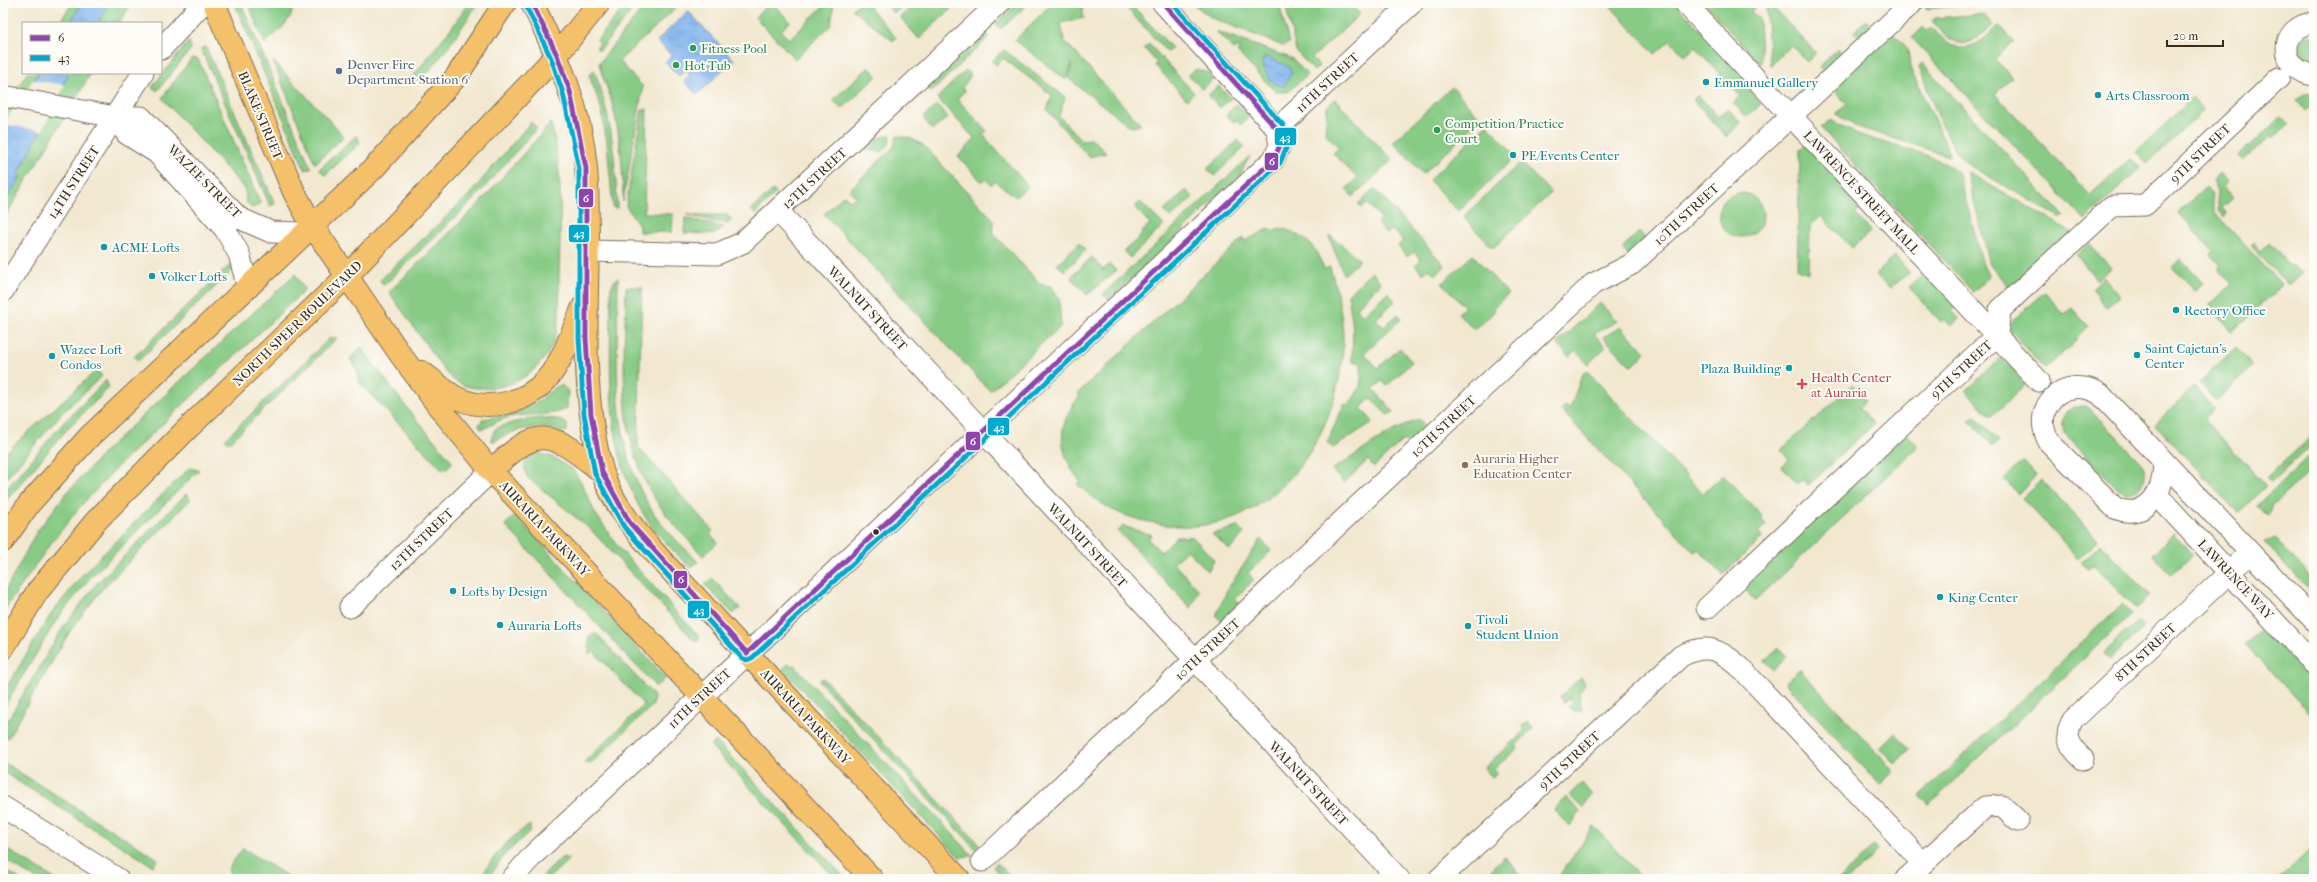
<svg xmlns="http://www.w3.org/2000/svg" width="2317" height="882" viewBox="0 0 2317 882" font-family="'IM FELL French Canon',serif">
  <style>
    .green { fill: #87cb85; stroke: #617a52 }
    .water { fill: url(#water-ripples); stroke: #5e6f86 }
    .pier { fill: #f2e8d0 }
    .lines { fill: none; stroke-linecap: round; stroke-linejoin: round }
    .minor-casing { stroke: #7b6c5c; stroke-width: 23 }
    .major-casing { stroke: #7b6c5c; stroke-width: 24 }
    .minor { stroke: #fff; stroke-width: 21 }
    .major { stroke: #f4c16a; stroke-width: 22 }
    .bus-1-casing { stroke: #fdfcf7; stroke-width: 8 }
    .bus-2-casing { stroke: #fdfcf7; stroke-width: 8 }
    .bus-1 { stroke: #8e44ad; stroke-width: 5 }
    .bus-2 { stroke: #00a9ce; stroke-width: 5 }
    .leisure-dot { fill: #2e9e5b; stroke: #fdfcf7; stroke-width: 1.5 }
    .service-dot { fill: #5c6f8a; stroke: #fdfcf7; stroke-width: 1.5 }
    .culture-dot { fill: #0f9aa8; stroke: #fdfcf7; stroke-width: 1.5 }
    .health-dot { fill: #e0444e; stroke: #fdfcf7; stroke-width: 1.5 }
    .education-dot { fill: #8d6e63; stroke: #fdfcf7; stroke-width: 1.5 }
    .bus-dot { fill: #3b2a1e; stroke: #fdfcf7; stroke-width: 1.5 }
    .labels { text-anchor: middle; stroke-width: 4; stroke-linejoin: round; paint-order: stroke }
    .leisure-label { font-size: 13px; fill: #27864d; stroke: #fdfcf7; text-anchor: start }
    .service-label { font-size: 13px; fill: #4e5e75; stroke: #fdfcf7; text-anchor: start }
    .street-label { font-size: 13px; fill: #3b2a1e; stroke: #fdfcf7 }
    .culture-label { font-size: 13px; fill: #0d838f; stroke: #fdfcf7; text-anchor: start }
    .health-label { font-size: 13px; fill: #be3a42; stroke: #fdfcf7; text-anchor: start }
    .education-label { font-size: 13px; fill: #785e54; stroke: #fdfcf7; text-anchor: start }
    .line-badge { stroke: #fdfcf7; stroke-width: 1.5 }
    .badge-label { font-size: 11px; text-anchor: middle; font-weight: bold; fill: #fff }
  </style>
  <defs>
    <pattern id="water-ripples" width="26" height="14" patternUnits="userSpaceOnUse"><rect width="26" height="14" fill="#80b4ed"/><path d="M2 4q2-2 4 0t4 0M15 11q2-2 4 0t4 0" fill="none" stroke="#6a93bf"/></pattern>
  </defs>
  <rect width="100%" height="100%" fill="#fdfcf7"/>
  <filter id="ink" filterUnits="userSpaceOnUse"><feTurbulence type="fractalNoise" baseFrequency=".025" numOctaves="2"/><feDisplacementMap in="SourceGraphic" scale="8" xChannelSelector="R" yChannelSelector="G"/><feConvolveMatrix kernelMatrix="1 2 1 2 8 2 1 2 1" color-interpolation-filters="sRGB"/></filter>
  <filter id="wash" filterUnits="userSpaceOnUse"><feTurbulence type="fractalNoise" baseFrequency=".012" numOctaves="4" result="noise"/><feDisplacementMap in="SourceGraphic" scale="16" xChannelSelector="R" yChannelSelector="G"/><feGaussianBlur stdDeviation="0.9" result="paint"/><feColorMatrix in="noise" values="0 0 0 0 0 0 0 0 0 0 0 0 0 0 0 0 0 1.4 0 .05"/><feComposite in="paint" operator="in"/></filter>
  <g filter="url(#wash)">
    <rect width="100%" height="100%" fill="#f2e8d0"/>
    <path class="green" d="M72,3H82L70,23H59Z
      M108,3H131L120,23H98Z
      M241,3L311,168L305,170L236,6Z
      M248,3H293C295,20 276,32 265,44Z
      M468,3H478L447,49L420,82L410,80L452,27Z
      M627,3H638L600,50L596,48L600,43L597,40Z
      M647,3H681L619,61L643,87L623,202C623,170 621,139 613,107C610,92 602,78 599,63Z
      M770,3H773L790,22L781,31L789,39L827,3H834L831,25L795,59L755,17Z
      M859,3H866L896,38L893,41L852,9Z
      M885,3H910L893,13Z
      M917,3H946L951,9L919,39L900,17Z
      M1018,3H1029L1001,29L995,24Z
      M1052,3H1081L1084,18L1061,23L1064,40L1141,125L1131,127L1069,79L1072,63L1066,80L1015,40Z
      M1122,3H1130L1172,48L1167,52Z
      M1192,3H1279L1289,43L1283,46L1212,18Z
      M1285,3H1349L1360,14L1312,58L1319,66L1314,71L1296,51Z
      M1615,3H1675L1756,89L1752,94L1761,104L1747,117L1733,103L1740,96L1695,47L1685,56L1670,41L1655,54L1611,7Z
      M1704,3H1757L1751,12L1759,18L1761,64Z
      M1766,3H1769L1816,53L1807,62L1791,45L1770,66Z
      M1930,3H1963L1965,5L1927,9L1925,7Z
      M1983,14L1993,25C1964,51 1957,49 1932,21L1935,18Z
      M1866,20L1877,32L1865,43L1854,31Z
      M1999,25L2014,41L1995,59L2012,77L1995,94L2090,195L2130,159L2140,168L2085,220L1912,38L1923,27L1927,31L1931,27C1961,58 1970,53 1999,25Z
      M1216,31L1293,59L1307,75L1288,92H1276L1237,52L1239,50L1237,47L1234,50Z
      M1892,32L1908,49L1910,68L1950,153L1949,156L1855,126L1836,114L1847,104L1831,87Z
      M985,34L989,37L931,92L928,88Z
      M2314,34V65L2298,59L2296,44L2303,36Z
      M189,41L191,49L157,91L152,87Z
      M1149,44L1194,93L1187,100L1155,65L1157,63L1144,48Z
      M206,47L275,204L270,206L201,49Z
      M1838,49L1848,60L1829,77L1819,67Z
      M1004,50L1065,97L1059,116L1082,141L1092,138L1106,153L1089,157L1047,110L1052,95L1003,58L996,65L992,61Z
      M192,58L198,59L261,204L252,208L246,202L245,189L162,98Z
      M273,61L344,136L315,164Z
      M1922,63L2065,217H2059L1967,164C1943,138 1932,99 1919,67Z
      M869,67L877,76L842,109L833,100Z
      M1196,69L1208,73L1214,79L1202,89L1189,75Z
      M594,70C611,115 616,159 617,208H613L607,143L601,108L589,75Z
      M966,70L971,75L962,88L965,91L957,99L987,131L983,135L1028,186L1016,197L995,181L991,185L985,179L982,182L958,156L975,139L937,98Z
      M27,73H39L3,125V111Z
      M69,73H91L3,220V204L20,178L19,173Z
      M1219,86L1231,98L1220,108L1208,95Z
      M1452,87L1481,119L1423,174L1393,142Z
      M2305,94H2314V106L2312,104L2305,110L2297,101Z
      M1698,95L1718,117L1728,109L1741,123L1726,137L1693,100Z
      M2192,98L2204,110L2147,164L2136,152Z
      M1335,99L1392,160L1353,197L1346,189L1357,178L1333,153L1339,148L1325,133L1327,107Z
      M1237,104L1249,117L1241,125L1236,120L1234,122L1226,115Z
      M937,105L948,117L933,130L923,118Z
      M642,109H647L644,213L673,214L672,232H639V225L626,206Z
      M2281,117L2289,125L2273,139L2270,137L2243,161L2238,156Z
      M1831,119C1838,124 1845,129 1853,132C1878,144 1944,153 1959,175L1983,265L1989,277L1973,292L1821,128Z
      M531,122L537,128L473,200L384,285L380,280L468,196Z
      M551,123C564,172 560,227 559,277C559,297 561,322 554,341C545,364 523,383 498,387C478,390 461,389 446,373L389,292L477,206Z
      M1487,124L1516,156L1458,211L1429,180Z
      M357,135L360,143L325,175L319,169Z
      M891,135L888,146L882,152L864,149L872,140Z
      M897,136L910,138L923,145L994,220L992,232L1041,285L1051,286L1059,299L1061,326L990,391L824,214L844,195L851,201L856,196L849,190L893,148Z
      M1238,140L1245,147L1214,176L1207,169Z
      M1807,142L1865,205L1855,214L1871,231L1852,248L1821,216L1810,227L1809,273L1797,269L1800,149Z
      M1250,156L1239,177L1109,300L1103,294Z
      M1521,162L1551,193L1493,248L1463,217Z
      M1967,172L2072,232L2011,290L1990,265Z
      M2220,173L2228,182L2223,187L2233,198L2222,208L2227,214L2224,217L2219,211L2214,179Z
      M2206,187L2211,193L2215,213L2282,285L2232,332L2209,306L2232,284L2218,268L2221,265L2211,254L2213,251L2178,213Z
      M1375,189L1445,266L1435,275L1429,269L1423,274L1415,265L1421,260L1414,252L1407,257L1398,246L1403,241L1392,229L1386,234L1377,223L1381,218L1367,203L1362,208L1358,204Z
      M773,190L776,193L755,214L751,210Z
      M1186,190L1193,197L1171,218L1164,211Z
      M1719 215a22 22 0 1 1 44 0a22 22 0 1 1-44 0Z
      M1140,202L1164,225L1130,258L1124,251L1143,234L1142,232L1150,224L1135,207Z
      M687,215H727L732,220L727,224Z
      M685,218L724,227L715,234L684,233Z
      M1284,229C1307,237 1315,245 1324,269L1330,267C1338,293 1344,320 1343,348C1338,441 1269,539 1166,525C1147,522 1128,518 1111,509C1098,502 1088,493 1077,484L1080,481C1057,452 1056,424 1080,396L1078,393L1243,238L1245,241L1266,230Z
      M1639,232L1650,242L1632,259L1622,248Z
      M1331,236L1360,260L1344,275L1329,237Z
      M1079,243L1086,250L1064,271L1057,264Z
      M2254,243L2261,251L2269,243L2290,266L2293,264L2303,273L2289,286L2251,246Z
      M2089,244L2111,268L2097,280L2076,255Z
      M1473,255L1508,294L1493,308L1495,311L1474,330L1458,313L1465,307L1442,283Z
      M1895,256L1909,272L1890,289L1875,274Z
      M1092,257L1103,270L1110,264L1116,271L1087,295L1071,277Z
      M2180,259L2203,283L2195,291L2172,267Z
      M233,262V270L138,361L134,357Z
      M1928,270L1960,304L1952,311L1959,319L1951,326L1944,319L1941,322L1909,287Z
      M1372,272L1381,283L1356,308L1363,315L1388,292L1395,301L1376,319L1384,327L1398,314L1402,318L1364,353L1378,368L1400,348L1412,362L1387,386L1382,381L1373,389L1394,412L1387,415L1371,398L1361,408L1373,422L1333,448L1327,443L1344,404L1347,405C1360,393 1364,379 1360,362H1352L1353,327L1348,294Z
      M295,274L305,290L119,465L79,508L51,543L3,612V595L36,533L64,496L106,450Z
      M2104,277L2120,296L2107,308L2091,289Z
      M618,278C618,361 607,452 660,522C671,536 686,549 698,562L690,568C673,550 653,531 641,510C603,442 611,364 611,288L614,281Z
      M626,287H642L638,447L713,531L710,534L718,542L703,556C690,542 676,528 665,513C613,446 625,366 626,287Z
      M2045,292L2064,314L2072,308L2088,326L2076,338L2077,340L2045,369L2007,326Z
      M1600,303L1617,321L1594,334L1606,347L1588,364L1576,351L1569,357L1557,343Z
      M1621,327L1646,352L1632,367L1603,337Z
      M330,338H337L229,443L225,439Z
      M361,347L410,412L451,460L452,463L446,469H442L358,381V372L350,359Z
      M2236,347L2253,366L2216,401L2199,383Z
      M2001,357L2026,384L1991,417L1966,391Z
      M97,370L102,376L61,414L3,482V455Z
      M1586,370L1703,494L1723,475L1763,517L1761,519L1766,525L1758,532L1763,537L1723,575L1699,549L1694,552L1561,410L1565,406L1570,408C1575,398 1580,375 1586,370Z
      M106,380L109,388L69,427L3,504V493L65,421Z
      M562,385L568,391L567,408C548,419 524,411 503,419C495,422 490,427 481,429L479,425L483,419C501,416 519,412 536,403C545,398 551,387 562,385Z
      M1852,385L1866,401L1859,408L1874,424L1808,485L1803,479L1798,484L1782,466L1789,460L1781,450Z
      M2194,387L2214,409L2204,419L2266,486L2238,513L2155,424Z
      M2074,406H2086L2091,410L2141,463C2150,477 2143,491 2127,493L2116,488L2066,435C2060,422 2062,412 2074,406Z
      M1975,415L1999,441L1993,446L1969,420Z
      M543,418L558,419L567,424V431C560,433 552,428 545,428C525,426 509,432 493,442L491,439L495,429C511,422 526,419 543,418Z
      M1419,419L1428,429L1410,447L1403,440L1374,467L1368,460L1344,483L1332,470L1389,433Z
      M1906,433L1918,446L1755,601L1742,586Z
      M2314,434V441L2271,482L2266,478Z
      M2314,451V468L2273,506L2269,516L2256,506Z
      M536,453L552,457L573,470L581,482L595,513L619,548L699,637L698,641H695L590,529L527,477L524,464L530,456Z
      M2023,461L2037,475L2018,494L2004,479Z
      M189,468L199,470L89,579L57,619L3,709V693L51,614L84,573Z
      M2042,480L2098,540L2078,558L2022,498Z
      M186,494L191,499L102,589L70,631L8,738L3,735V728L64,626L97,583Z
      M515,515L666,678L656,687L505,525Z
      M1123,526L1152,535L1148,539L1161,552L1176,537H1193L1214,560L1208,571L1187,550L1173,563L1199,590L1191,608L1118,531Z
      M1238,527L1244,533L1230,550L1212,534Z
      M2173,534L2193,555L2171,575L2152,555Z
      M2275,538L2314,580V595L2265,543Z
      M1261,539L1271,551L1248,573L1254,580L1235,598L1241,605L1222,622L1216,616L1227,590Z
      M2101,544L2150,596L2137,608L2134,607L2094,564L2088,569L2081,562Z
      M712,578L740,608L733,614L705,585Z
      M2122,604L2131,614L1929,805L1920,796Z
      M2139,620L2145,626L2110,659L2104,652Z
      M2263,628L2314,683V719L2245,645Z
      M592,634H597L654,696L653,705L590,764L584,762L644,705L593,651L589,654V636Z
      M1778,648L1787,657L1773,670L1764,661Z
      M789,663L792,666L794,665L973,856L959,857L783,669Z
      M1799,669L1894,771L1880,785L1785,683Z
      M1581,677L1585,684C1579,692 1577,700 1582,710L1573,712L1571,708L1568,707L1572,703L1571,697L1564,702L1560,697Z
      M823,678L982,847L978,851L819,681Z
      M1527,721L1534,728L1516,745L1518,748L1494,769L1497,773L1492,777L1484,768L1525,730L1522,726Z
      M1895,733L1910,749L1895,764L1880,748Z
      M716,741L846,879H836L711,746Z
      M3,762L158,859L153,866L3,772Z
      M1582,783L1592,795L1582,808L1569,795Z
      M1566,797L1580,812L1570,827L1554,810Z
      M530,825V831L505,854L488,879H480C493,856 508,838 530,825Z
      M1594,826L1643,879H1557Z
      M1874,846L1878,851L1848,879H1839Z
      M3,847L55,879H36L3,859Z
      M2314,847V877L2311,879H2280Z
      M243,848L292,879H235L231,877L228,869Z
      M1504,856L1525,879H1501L1491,869Z
      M562,857L569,859L548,879H540Z
      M997,863L1014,879H1004L993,867Z
      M3,869L20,879H3Z"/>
    <path class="water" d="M82,3H108L98,23H70Z
      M688,11L734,60L697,95L684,81L690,75L685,70L679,76L665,62L672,56L657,41Z
      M1264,57H1267L1289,67L1292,72L1284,86C1272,87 1265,72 1262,63Z
      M39,73H69L19,173L20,178L3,204V125Z"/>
    <path class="pier" d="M33,80L65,85L42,131L3,124Z"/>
  </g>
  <g filter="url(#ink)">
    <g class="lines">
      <g class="minor-casing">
        <path id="minor" d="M1685,3L2039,381
          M2314,23C2278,26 2278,71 2314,75
          M161,49L203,3
          M3,96L115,117H141L239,218L271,232L303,233
          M115,117L127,134L157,153L225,229L239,254L248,288
          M1277,129L1412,3
          M778,211L1399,879
          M587,251L717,254L742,243L999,3
          M3,291L143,73
          M2163,461C2167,489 2147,522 2115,508L2049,442C2029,406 2066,373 2100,394L2314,620
          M2157,495L2314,664
          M350,607L491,471
          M1707,608L1997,335L2000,310L2112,206L2145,205L2279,78
          M2083,759C2070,747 2063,736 2073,720L2250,553
          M3,807L118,879
          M982,861L1593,284L1632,264L1912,3
          M512,879L533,855L1274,159L1280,145L1277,129L1163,3
          M1439,879L1681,656C1707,643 1720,649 1740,667L1923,863
          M1906,879L1985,807L2002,806L2018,821"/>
      </g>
      <g class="major-casing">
        <path id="major" d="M214,3L294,192L312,225L400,354L439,407L491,471L872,879
          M532,3C558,56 581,109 586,168C594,268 574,371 602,470C615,518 670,568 703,605C787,698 874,788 959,879
          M422,372C434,381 444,391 457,398C487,412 526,404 547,379C564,359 572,331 583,307
          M491,471C541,422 552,433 602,472
          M3,541L29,504L89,437L374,168L456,77L505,3
          M3,648L37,592L96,521L187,429L346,277L557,55L599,3"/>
      </g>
      <use href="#minor" class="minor"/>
      <use href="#major" class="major"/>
      <g class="bus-1-casing">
        <path id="bus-1" d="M532,3L557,55L570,91L586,168V338L591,414L602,472L630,523L747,653L1274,159L1280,145L1277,129L1163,3"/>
      </g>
      <g class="bus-2-casing">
        <path id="bus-2" d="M526,6L551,58L563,93L579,169V338L584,414L595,474L624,527L742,658L747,660L752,658L1280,163L1287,146L1283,125L1172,3"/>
      </g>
      <use href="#bus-1" class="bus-1"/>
      <use href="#bus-2" class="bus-2"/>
    </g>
  </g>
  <g class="leisure-dot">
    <circle cx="693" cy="48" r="4"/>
    <circle cx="676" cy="65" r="4"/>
    <circle cx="1437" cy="130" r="4"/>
  </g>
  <circle class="service-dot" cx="339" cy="71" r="4"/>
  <g class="culture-dot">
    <circle cx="1706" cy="82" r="4"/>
    <circle cx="2098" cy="95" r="4"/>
    <circle cx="1513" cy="155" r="4"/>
    <circle cx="104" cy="247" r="4"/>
    <circle cx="152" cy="276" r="4"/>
    <circle cx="2176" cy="310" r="4"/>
    <circle cx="2137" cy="355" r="4"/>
    <circle cx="52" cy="356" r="4"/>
    <circle cx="1789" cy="368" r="4"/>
    <circle cx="453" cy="591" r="4"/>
    <circle cx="1940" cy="597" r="4"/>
    <circle cx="500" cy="625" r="4"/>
    <circle cx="1468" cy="626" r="4"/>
  </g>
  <path class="health-dot" d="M1800 378h4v4h4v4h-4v4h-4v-4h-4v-4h4z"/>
  <circle class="education-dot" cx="1465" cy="465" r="4"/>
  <circle class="bus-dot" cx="876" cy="532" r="3.5"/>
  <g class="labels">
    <g class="leisure-label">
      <text x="701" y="53">Fitness Pool</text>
      <text x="684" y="70">Hot Tub</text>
      <text x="1445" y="128">Competition/Practice<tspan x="1445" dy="15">Court</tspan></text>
    </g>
    <g class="service-label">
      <text x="347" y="69">Denver Fire<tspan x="347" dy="15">Department Station 6</tspan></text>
    </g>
    <g class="street-label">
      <text transform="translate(1327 82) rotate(-43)" y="5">11TH STREET</text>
      <text transform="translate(261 115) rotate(67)" y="5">BLAKE STREET</text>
      <text transform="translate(2200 153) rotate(-44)" y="5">9TH STREET</text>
      <text transform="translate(814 178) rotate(-43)" y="5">12TH STREET</text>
      <text transform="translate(205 181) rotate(45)" y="5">WAZEE STREET</text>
      <text transform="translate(73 182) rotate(-57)" y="5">14TH STREET</text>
      <text transform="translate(1862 192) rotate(47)" y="5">LAWRENCE STREET MALL</text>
      <text transform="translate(1686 214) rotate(-43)" y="5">10TH STREET</text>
      <text transform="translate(868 308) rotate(47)" y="5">WALNUT STREET</text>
      <text transform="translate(297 323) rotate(-44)" y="5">NORTH SPEER BOULEVARD</text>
      <text transform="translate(1961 369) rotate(-43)" y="5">9TH STREET</text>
      <text transform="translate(1443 426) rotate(-43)" y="5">10TH STREET</text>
      <text transform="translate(545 528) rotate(47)" y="5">AURARIA PARKWAY</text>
      <text transform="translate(421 539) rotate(-44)" y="5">12TH STREET</text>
      <text transform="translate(1088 545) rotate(47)" y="5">WALNUT STREET</text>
      <text transform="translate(2236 579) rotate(47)" y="5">LAWRENCE WAY</text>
      <text transform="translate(1207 649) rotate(-43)" y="5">10TH STREET</text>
      <text transform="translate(2145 652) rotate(-43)" y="5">8TH STREET</text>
      <text transform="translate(699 698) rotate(-43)" y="5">11TH STREET</text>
      <text transform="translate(806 716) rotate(47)" y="5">AURARIA PARKWAY</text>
      <text transform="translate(1569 760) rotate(-43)" y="5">9TH STREET</text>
      <text transform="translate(1309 783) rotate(47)" y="5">WALNUT STREET</text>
    </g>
    <g class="culture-label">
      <text x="1714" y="87">Emmanuel Gallery</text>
      <text x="2106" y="100">Arts Classroom</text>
      <text x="1521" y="160">PE/Events Center</text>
      <text x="112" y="252">ACME Lofts</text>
      <text x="160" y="281">Volker Lofts</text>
      <text x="2184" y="315">Rectory Office</text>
      <text x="2145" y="353">Saint Cajetan's<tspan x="2145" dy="15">Center</tspan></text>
      <text x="60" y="354">Wazee Loft<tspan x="60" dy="15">Condos</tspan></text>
      <text x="1781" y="373" text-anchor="end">Plaza Building</text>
      <text x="461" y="596">Lofts by Design</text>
      <text x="1948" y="602">King Center</text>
      <text x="1476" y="624">Tivoli<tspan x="1476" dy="15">Student Union</tspan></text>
      <text x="508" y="630">Auraria Lofts</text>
    </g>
    <g class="health-label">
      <text x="1811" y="382">Health Center<tspan x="1811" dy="15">at Auraria</tspan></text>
    </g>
    <g class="education-label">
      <text x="1473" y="463">Auraria Higher<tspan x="1473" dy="15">Education Center</tspan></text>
    </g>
  </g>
  <g class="line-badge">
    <rect x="1274" y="127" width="23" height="19" rx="4" fill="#00a9ce"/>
    <rect x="1264" y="152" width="15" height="19" rx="4" fill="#8e44ad"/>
    <rect x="578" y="188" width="16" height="20" rx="4" fill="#8e44ad"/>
    <rect x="568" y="224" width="22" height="19" rx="4" fill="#00a9ce"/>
    <rect x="987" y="417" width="23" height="19" rx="4" fill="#00a9ce"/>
    <rect x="965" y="431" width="16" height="20" rx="4" fill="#8e44ad"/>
    <rect x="673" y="570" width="15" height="19" rx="4" fill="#8e44ad"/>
    <rect x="687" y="600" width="23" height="19" rx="4" fill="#00a9ce"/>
  </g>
  <g class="badge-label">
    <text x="1285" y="141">43</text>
    <text x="1272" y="165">6</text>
    <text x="586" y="202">6</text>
    <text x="579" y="237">43</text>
    <text x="999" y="431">43</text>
    <text x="973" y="445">6</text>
    <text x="681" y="583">6</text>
    <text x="699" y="614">43</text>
  </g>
  <rect width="2317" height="882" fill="none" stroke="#fdfcf7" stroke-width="16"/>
  <rect x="22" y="22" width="140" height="52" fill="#fdfcf7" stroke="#afa8a0"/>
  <rect x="30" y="35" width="20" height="6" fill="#8e44ad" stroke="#afa8a0"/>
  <text x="58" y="42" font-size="12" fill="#3b2a1e">6</text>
  <rect x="30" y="55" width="20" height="6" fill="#00a9ce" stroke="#afa8a0"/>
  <text x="58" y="62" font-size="12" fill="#3b2a1e">43</text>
  <path d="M2167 40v6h56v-6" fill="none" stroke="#3b2a1e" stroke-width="2"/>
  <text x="2173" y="40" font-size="12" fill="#3b2a1e" stroke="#fdfcf7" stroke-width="3" paint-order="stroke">20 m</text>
</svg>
